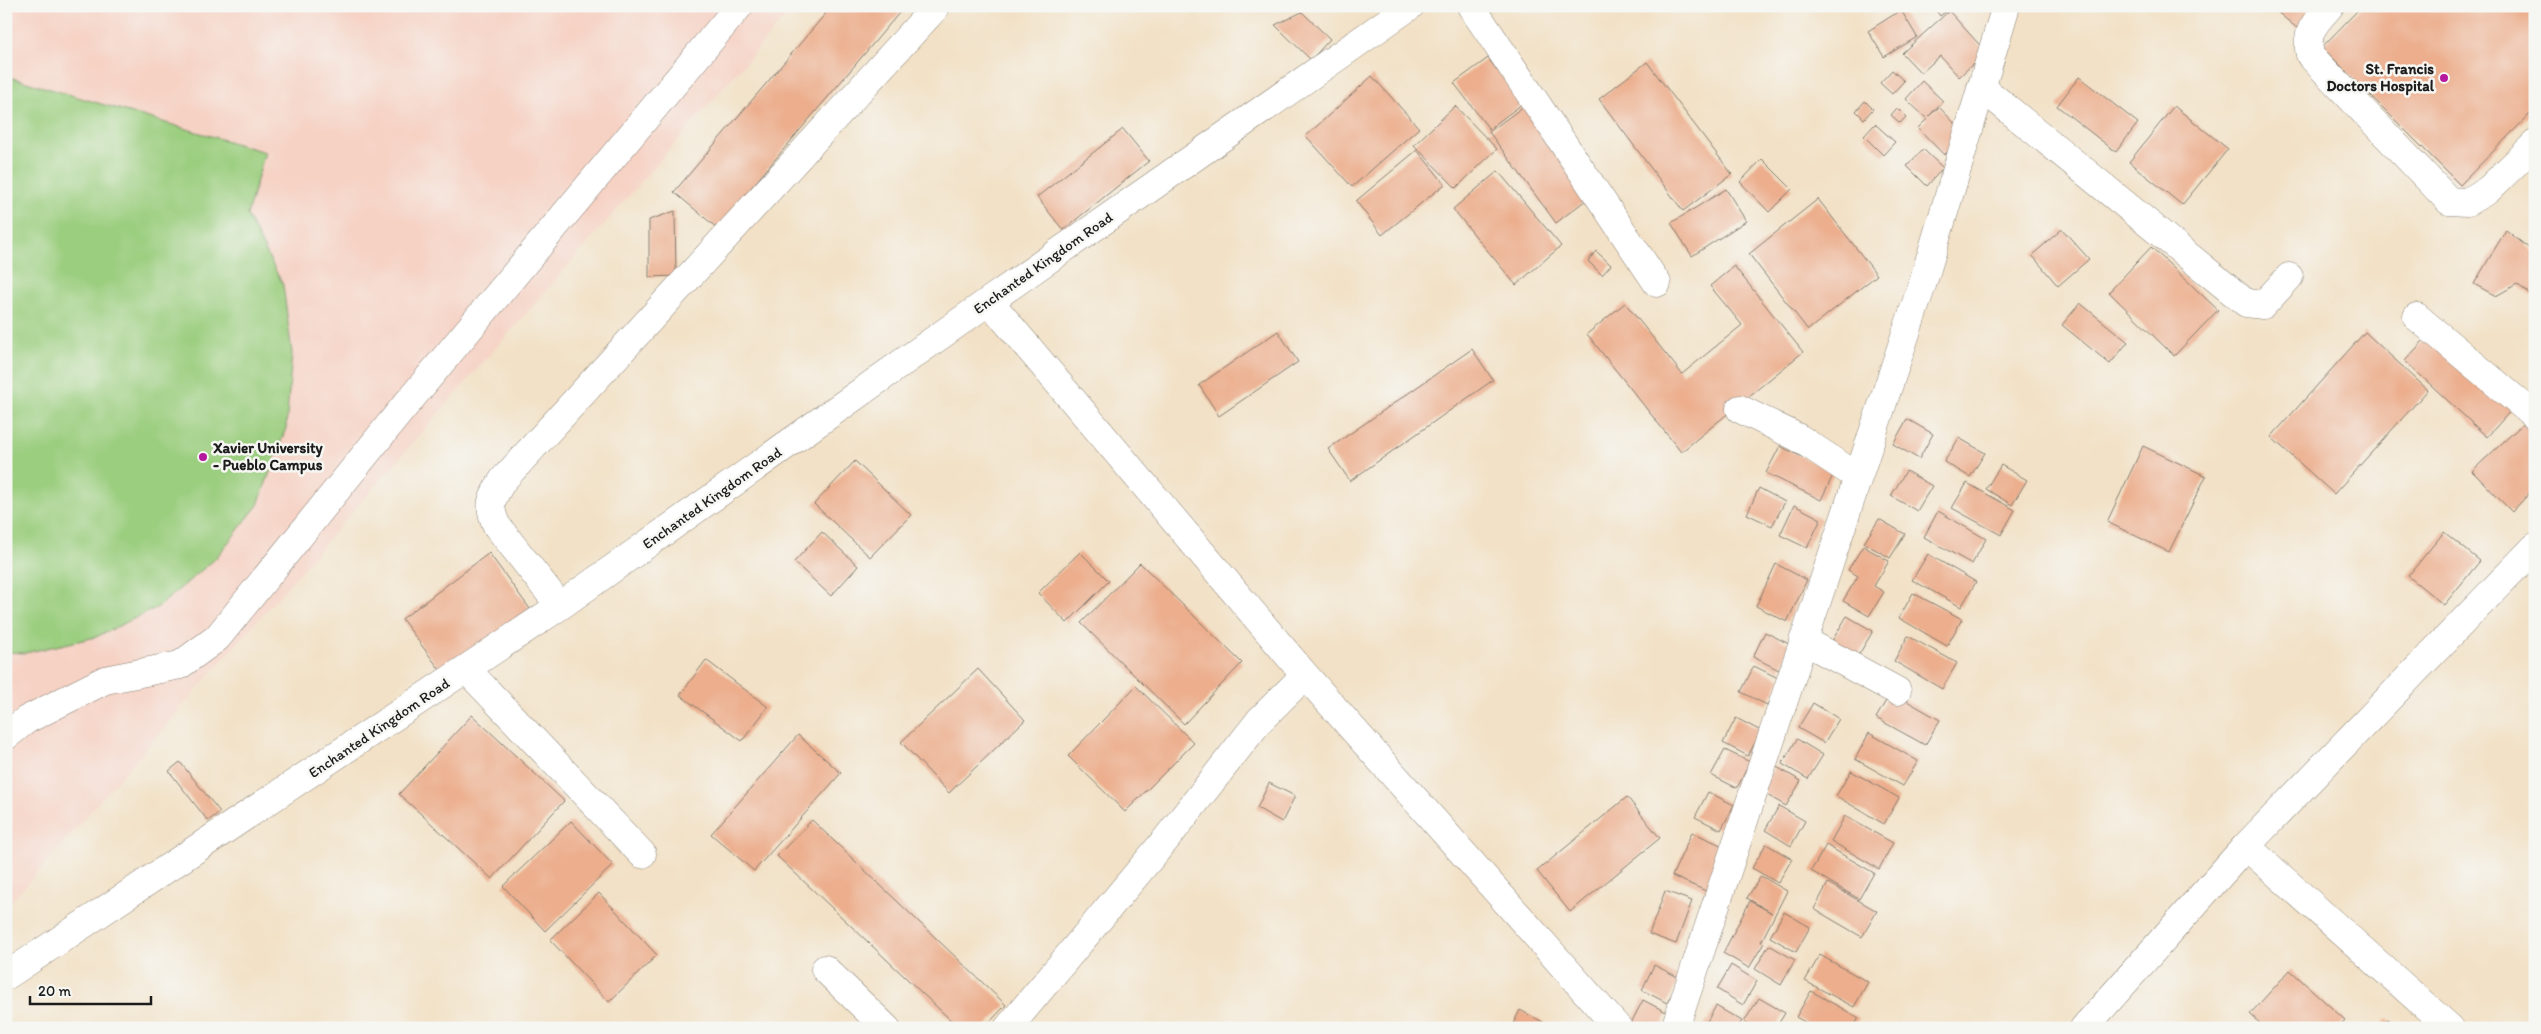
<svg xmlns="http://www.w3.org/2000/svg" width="2541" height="1034" viewBox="0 0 2541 1034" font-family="Itim,sans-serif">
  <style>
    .built { fill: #f6d2c4 }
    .green { fill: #9bce7f; stroke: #5c754e }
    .building { fill: #ecae8d }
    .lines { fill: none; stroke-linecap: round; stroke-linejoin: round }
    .minor-casing { stroke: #877e71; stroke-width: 29 }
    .minor { stroke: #fff; stroke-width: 28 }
    .poi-dot { fill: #b5179e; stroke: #f6f6f2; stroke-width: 2 }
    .labels { text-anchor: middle; stroke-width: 5; stroke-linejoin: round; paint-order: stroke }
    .poi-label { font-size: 15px; font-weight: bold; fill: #1c1c1c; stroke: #f6f6f2; text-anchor: end }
    .street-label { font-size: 15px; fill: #1c1c1c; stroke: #f6f6f2 }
  </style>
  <rect width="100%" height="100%" fill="#f6f6f2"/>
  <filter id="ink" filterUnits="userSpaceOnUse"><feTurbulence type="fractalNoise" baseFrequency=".02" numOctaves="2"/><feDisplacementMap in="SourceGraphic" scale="10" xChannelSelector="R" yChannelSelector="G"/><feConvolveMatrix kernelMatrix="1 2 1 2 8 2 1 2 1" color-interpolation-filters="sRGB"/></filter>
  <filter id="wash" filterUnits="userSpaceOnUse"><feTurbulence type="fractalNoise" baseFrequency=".0096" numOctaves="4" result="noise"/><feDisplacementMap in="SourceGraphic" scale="20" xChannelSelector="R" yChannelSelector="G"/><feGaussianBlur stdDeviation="1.12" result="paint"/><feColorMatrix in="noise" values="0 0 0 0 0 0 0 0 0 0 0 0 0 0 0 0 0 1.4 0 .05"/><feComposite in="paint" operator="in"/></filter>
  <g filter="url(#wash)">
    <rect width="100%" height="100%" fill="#f2e1c6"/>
    <path class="built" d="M6,6H795L6,908Z"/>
    <path class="green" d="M6,76L265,152L247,215L283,285L292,353L286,428L258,505L215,559L158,607L96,637L25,653L6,652Z"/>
    <g id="blocks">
      <path class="building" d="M832,6H905L717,228L674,192Z
        M1933,6H1953L1940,16Z
        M2270,6H2316L2298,29Z
        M2362,6H2535V109L2460,185L2322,47Z
        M1901,10L1917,37L1884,57L1868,31Z
        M1949,11L1986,52L1959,77L1940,56L1921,73L1902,53Z
        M1302,12L1330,39L1311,60L1275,25Z
        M1488,58L1522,104L1489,129L1454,83Z
        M1647,62L1732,174L1683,211L1599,99Z
        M1892,70L1904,81L1892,94L1880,83Z
        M1372,76L1419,128L1352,187L1306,136Z
        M2079,77L2138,123L2116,152L2057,106Z
        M1922,81L1943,101L1929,116L1939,107L1965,134L1944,155L1918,128L1927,119L1906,99Z
        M1865,101L1873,109L1864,119L1856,111Z
        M1455,106L1497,149L1456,188L1414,145Z
        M1524,106L1591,196L1556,223L1489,132Z
        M2174,106L2228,149L2182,205L2129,162Z
        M1897,108L1906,117L1900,123L1891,115Z
        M1875,124L1895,142L1883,155L1864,136Z
        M1123,129L1149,161L1063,230L1037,197Z
        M1923,149L1943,168L1927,186L1907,166Z
        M1417,150L1445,184L1382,235L1356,201Z
        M1762,159L1792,189L1769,212L1740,182Z
        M1498,171L1561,246L1516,285L1453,209Z
        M1726,189L1746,221L1692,256L1671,223Z
        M1818,199L1877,275L1808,330L1749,254Z
        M675,211L676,276L649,277V220Z
        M2062,229L2089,259L2058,286L2032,255Z
        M2506,230L2535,253V298L2517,284L2496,296L2474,284Z
        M2151,247L2218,310L2174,356L2109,292Z
        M1596,251L1611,265L1602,275L1588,261Z
        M1734,266L1803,352L1681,452L1587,334L1625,303L1682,374L1742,325L1710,286Z
        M2080,303L2128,342L2110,364L2062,325Z
        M1278,331L1298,362L1219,416L1199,385Z
        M2432,331L2514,407L2487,437L2405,361Z
        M2365,332L2428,390L2334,494L2271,437Z
        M1472,349L1493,380L1350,481L1328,449Z
        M1907,419L1933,434L1919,459L1893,444Z
        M2527,420L2535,428V487L2512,512L2472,471Z
        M1959,438L1985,453L1970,477L1944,462Z
        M1780,446L1834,473L1821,500L1766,473Z
        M2143,446L2206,476L2169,552L2107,522Z
        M855,461L911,515L870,557L814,504Z
        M2001,465L2027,480L2012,505L1986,489Z
        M1906,471L1932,486L1917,511L1891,496Z
        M1967,483L2015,510L2001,535L1952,508Z
        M1759,488L1785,502L1772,526L1747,514Z
        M1794,505L1821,519L1807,548L1780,535Z
        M1938,511L1986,539L1972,564L1924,537Z
        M1879,519L1905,534L1890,558L1864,543Z
        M822,532L858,566L831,596L794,562Z
        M2444,532L2480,561L2444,605L2408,576Z
        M1863,546L1889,561L1874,586L1884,592L1869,616L1843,601L1858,576L1848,570Z
        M1080,552L1109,581L1067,623L1038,593Z
        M489,553L530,609L443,674L402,619Z
        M1928,554L1976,582L1961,607L1912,580Z
        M1140,563L1242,663L1184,724L1081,623Z
        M1776,564L1807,580L1787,622L1756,606Z
        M1913,593L1962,619L1947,646L1899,618Z
        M1847,616L1873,631L1858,656L1832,641Z
        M1765,632L1791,645L1779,670L1753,657Z
        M1908,636L1957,663L1942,689L1894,661Z
        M706,660L768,707L742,741L680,695Z
        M1754,666L1780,679L1767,705L1741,692Z
        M978,669L1025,720L949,793L901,742Z
        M1136,686L1194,743L1125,812L1068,756Z
        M1891,692L1940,720L1925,745L1876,718Z
        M1813,703L1839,719L1824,743L1798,728Z
        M472,715L564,801L492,879L399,794Z
        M1736,718L1761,731L1748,756L1723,743Z
        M1869,733L1918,761L1903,786L1855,759Z
        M798,735L841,773L754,871L711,834Z
        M1797,739L1823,755L1808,779L1782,764Z
        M1725,750L1750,762L1737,788L1711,775Z
        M180,762L220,812L208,821L169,771Z
        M1775,766L1801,781L1786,806L1760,791Z
        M1851,771L1899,798L1884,824L1836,796Z
        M1269,783L1295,796L1282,822L1257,808Z
        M1708,792L1734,805L1721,830L1695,817Z
        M1627,797L1660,838L1570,912L1537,871Z
        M1779,806L1805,821L1791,846L1765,830Z
        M1845,816L1893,843L1879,869L1831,841Z
        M812,820L1006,1005L984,1028H959L777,856Z
        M571,821L613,865L545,931L503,886Z
        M1692,832L1725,847L1706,891L1672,876Z
        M1766,844L1792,859L1778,883L1752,868Z
        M1826,845L1874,873L1859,899L1811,871Z
        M1761,876L1787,891L1761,942L1764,943L1749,968L1723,953L1750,901L1772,913L1747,898Z
        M1828,883L1877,911L1862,937L1814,909Z
        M1665,891L1692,901L1676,944L1649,934Z
        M599,893L657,955L609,1002L550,940Z
        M1784,912L1810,927L1796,952L1770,937Z
        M1769,945L1795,960L1781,985L1755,969Z
        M1820,955L1868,982L1854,1007L1805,981Z
        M1654,965L1680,978L1667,1003L1642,990Z
        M1731,965L1757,981L1743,1005L1717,989Z
        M2290,970L2345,1020L2338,1028H2265L2250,1014Z
        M1811,991L1859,1018L1853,1028H1815L1796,1017Z
        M1759,998L1785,1013L1776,1028H1754L1744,1022Z
        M1643,1000L1668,1013L1661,1028H1636L1630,1025Z
        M1716,1006L1742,1021L1737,1028H1703Z
        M1520,1010L1554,1028H1511Z
        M2387,1019L2397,1028H2378Z"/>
    </g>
  </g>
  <g filter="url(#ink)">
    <use href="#blocks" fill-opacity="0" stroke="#877e71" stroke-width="1"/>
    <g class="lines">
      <g class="minor-casing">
        <path id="minor" d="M1471,6L1657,283
          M2330,6C2315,23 2305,31 2310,55L2449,201L2467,202L2488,190L2535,144
          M1981,87L2246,303L2263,305L2289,277
          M989,301L1305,675L1618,1028
          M2417,317L2535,416
          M1740,409L1799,438L1858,477
          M560,606L497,526C487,505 491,499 503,480L934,9
          M1803,640L1897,691
          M466,669L642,854
          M6,736L26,720L105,680L180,665L217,638L399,413L739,6
          M2246,846L2450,1028
          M825,969L886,1028
          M6,976L560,606L989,301L1410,6
          M1008,1028L1167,838L1260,720L1305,675
          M1675,1028L1923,282L2006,6
          M2084,1028L2246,846L2535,547"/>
      </g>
      <use href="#minor" class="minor"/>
    </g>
  </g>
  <g class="poi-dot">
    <circle cx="2444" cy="78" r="5"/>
    <circle cx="203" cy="457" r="5"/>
  </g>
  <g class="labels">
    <g class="poi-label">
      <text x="2434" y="74">St. Francis<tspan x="2434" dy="17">Doctors Hospital</tspan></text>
      <text x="213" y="453" text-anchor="start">Xavier University<tspan x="213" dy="17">- Pueblo Campus</tspan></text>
    </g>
    <g class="street-label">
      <text transform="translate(1043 263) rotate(-35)" y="5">Enchanted Kingdom Road</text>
      <text transform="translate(712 498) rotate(-35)" y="5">Enchanted Kingdom Road</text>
      <text transform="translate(379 728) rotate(-34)" y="5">Enchanted Kingdom Road</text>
    </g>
  </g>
  <rect width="2541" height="1034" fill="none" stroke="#f6f6f2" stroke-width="25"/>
  <path d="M30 996v8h121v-8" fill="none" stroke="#1c1c1c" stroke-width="2.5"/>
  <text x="38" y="996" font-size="15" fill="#1c1c1c" stroke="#f6f6f2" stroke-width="4" paint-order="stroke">20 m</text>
</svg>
